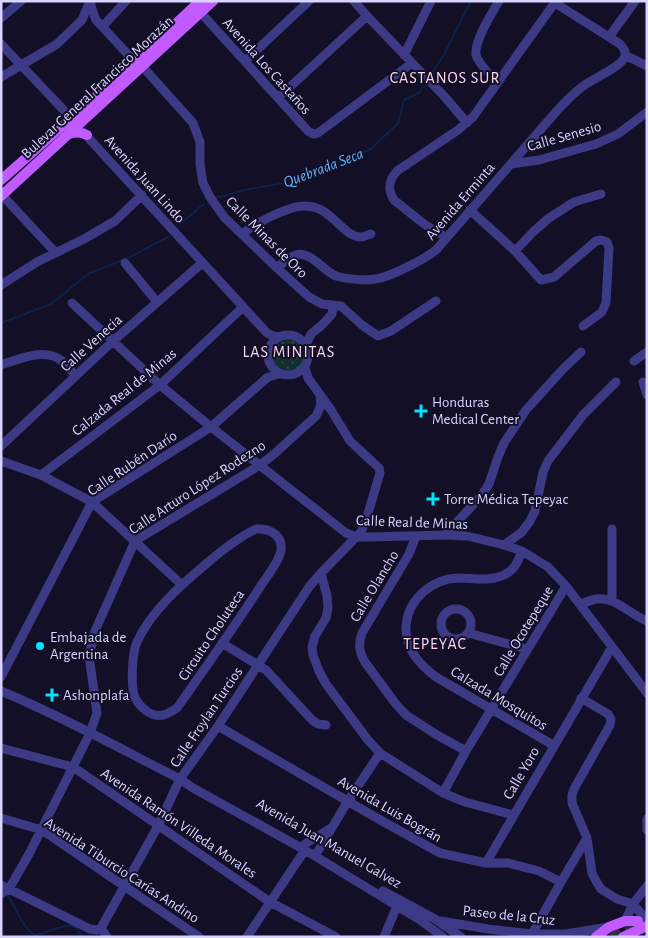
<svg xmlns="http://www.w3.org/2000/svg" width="648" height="938" viewBox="0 0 648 938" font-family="'Alegreya Sans',sans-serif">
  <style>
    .park { fill: url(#park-dots) }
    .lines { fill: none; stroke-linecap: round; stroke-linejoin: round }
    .stream { stroke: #0c2248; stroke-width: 2 }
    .major-tunnel { stroke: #312d47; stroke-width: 10; stroke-dasharray: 10 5; stroke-linecap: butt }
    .minor { stroke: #3d3a85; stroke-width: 9 }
    .major { stroke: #c25bff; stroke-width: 10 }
    .poi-dot { fill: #00e5ff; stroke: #130f26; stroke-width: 2 }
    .labels { text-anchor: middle; stroke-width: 4; stroke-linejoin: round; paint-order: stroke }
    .street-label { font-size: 15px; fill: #d9d4ff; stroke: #130f26 }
    .poi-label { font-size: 15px; fill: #d9d4ff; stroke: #130f26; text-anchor: start }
    .neighbourhood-label { font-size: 16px; letter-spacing: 1px; fill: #ffd6f0; stroke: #130f26 }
    .water-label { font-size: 16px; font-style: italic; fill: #62b6ff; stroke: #130f26 }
  </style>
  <defs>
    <pattern id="park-dots" width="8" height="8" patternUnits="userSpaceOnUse" patternTransform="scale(1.25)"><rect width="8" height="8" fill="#12302f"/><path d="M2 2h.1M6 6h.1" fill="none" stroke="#344d4e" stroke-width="1.8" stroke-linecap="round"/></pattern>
  </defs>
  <rect width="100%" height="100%" fill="#130f26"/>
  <path class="park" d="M273 356a16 16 0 1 1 32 0a16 16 0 1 1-32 0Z"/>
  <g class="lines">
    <path class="stream" d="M429,78L445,53L471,1
      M215,198L249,189L291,182L371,149L398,123L404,100L419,93L427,82
      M180,224L204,204
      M1,323L51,304L88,274L132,256L168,237
      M6,894C17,906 20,926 35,935L66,926L69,925L77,928L82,937"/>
    <path class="major-tunnel" d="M612,937L622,931L639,927"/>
    <path class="minor" d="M354,1L367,16L444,96L467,123
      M90,2L94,15L96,20L135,62
      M201,13L308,131L313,134L318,133L412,63
      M1,18L21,1
      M103,26L126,1
      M609,37L635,1
      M1,44L75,122
      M404,55L431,1
      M625,56L633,59L647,66
      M245,61L309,1
      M142,66L193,123L200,142V164L203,183L210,197L224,217L277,268L309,297L322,304L341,306L362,325L378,336L391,331L436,301
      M1,77L57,44L82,20L90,1
      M497,83C491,76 478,63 476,55C474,41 492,13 499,1
      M278,98L367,16
      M83,132L267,333L273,336L280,337
      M511,164L539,160L596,144L618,134L647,112
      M2,195L55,252
      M470,210L515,251L541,280L554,277L596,241L601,240L607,242L609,248L606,303L602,312L583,326
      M242,234C254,224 288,206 304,206C309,206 315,207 319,209C333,214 345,236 360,237C364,237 367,235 371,234
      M447,238L424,224L394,200C387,189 389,180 397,171L458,130L473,117L556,1
      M515,251L533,232L549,218L574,202L601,194
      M125,263L157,302
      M277,268C282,264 287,259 293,256C309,248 323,271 336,276C348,279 363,281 376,279C390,277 425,259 436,250L555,113C564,103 574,92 586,84C595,78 620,67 624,58C627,52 624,49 620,44L555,3
      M1,285L37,262L84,239L115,221L142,195
      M72,303L160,385L211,427L346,533L357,537H369L445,535L467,536L504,545L522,551L548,567L566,586L647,693
      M268 355a20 20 0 1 1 40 0a20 20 0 1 1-40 0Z
      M306,345L311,334L322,325L332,314L333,306
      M634,361L647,352
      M1,365C20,359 45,347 62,361C67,365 71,371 76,376
      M643,382L647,395
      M1,446L113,341L202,263
      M1,461L41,475L92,502L181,584
      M41,475L160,385L243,307
      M256,529C269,528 283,535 281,550C280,560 268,575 262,584C235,626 206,667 177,708C172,711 168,714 163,715C151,718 138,706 134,695C131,683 132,653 137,642C151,611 181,585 206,564C221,551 237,538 256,529Z
      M445,535L482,495L489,484L498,457L504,443L526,410L563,369L581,352
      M416,536L409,554L362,633C358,644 359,652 365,662L395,703L406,715L437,735L466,751
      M504,545L522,532L530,521L535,511L543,472L548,461L583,415L616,382
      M522,551C518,561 515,570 504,575C489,582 474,578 458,578C432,579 408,599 406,626C405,649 419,664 436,677L553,745
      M321,573L327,596L328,608L326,618L315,636L312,647L313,655L319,671L326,684L368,740L380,753L443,793L465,802L513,815
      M612,601V529
      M581,604C586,602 591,600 596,599C615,596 630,615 647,621
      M441 624a15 15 0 1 1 30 0a15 15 0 1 1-30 0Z
      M468,633L527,649
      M222,643L266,670L312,720L318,724L326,725
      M1,677L92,502L211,427L268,377L279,374
      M1,691C63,717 121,749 180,779L193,788L305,850L420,920L443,937
      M581,698L608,714L611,719L610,725L574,789L572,795V803L587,838L592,873L596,881L601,889L617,899L633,904L646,919
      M218,726L382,821L440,853L486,863H508L539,871L561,882
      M1,748L73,767L270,902L336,937
      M443,793L466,751L566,586
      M1,818L42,830L199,937
      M647,819V830
      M305,844L331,828
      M318,851L348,801L380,753
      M486,863L612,647
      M1,885L90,929L98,930L101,928
      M383,891L435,919L461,937
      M1,894L9,889L29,854L90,733L97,713L89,656L95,631L135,541L260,465L273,455L316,416L321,405L320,395
      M441,921L488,929L532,934H566L609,927
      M625,921L633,904L647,886
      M101,928L158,826L180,779L218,726L309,587L321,573L361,532L366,520L380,473L379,468L350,441L331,410L308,378L305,367
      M101,928L107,937
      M532,934L561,882L587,838
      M247,937L305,850
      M384,937L397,906"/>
    <path class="major" d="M69,134C76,132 80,132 87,135
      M1,180L135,62L200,1
      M1,196L213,1
      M596,937L609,927L625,921H638
      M623,937L647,926"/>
  </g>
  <g class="poi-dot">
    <path d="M418.5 403.5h5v5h5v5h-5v5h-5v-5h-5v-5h5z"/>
    <path d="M430.5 491.5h5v5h5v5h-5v5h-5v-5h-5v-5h5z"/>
    <circle cx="40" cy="646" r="5"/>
    <path d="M49.5 687.5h5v5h5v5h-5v5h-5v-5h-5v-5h5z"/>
  </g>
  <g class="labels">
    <g class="street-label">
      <text transform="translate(267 66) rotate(48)" y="5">Avenida Los Castaños</text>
      <text transform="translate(97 87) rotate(-43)" y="5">Bulevar General Francisco Morazán</text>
      <text transform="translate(564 136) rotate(-16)" y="5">Calle Senesio</text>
      <text transform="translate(145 179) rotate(48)" y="5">Avenida Juan Lindo</text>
      <text transform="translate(460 201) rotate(-49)" y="5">Avenida Erminta</text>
      <text transform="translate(267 237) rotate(45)" y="5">Calle Minas de Oro</text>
      <text transform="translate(91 343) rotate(-42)" y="5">Calle Venecia</text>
      <text transform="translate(124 392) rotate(-39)" y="5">Calzada Real de Minas</text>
      <text transform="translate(132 463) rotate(-34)" y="5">Calle Rubén Darío</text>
      <text transform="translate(197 487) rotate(-33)" y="5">Calle Arturo López Rodezno</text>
      <text transform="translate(412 522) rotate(2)" y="5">Calle Real de Minas</text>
      <text transform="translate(374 586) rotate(-59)" y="5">Calle Olancho</text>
      <text transform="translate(523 631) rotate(-59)" y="5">Calle Ocotepeque</text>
      <text transform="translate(211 635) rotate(-56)" y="5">Circuito Choluteca</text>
      <text transform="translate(499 698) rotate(31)" y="5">Calzada Mosquitos</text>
      <text transform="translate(206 717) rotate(-56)" y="5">Calle Froylan Turcios</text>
      <text transform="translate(521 773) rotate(-60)" y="5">Calle Yoro</text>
      <text transform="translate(390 809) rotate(30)" y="5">Avenida Luis Bográn</text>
      <text transform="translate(179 823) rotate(34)" y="5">Avenida Ramón Villeda Morales</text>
      <text transform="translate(329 843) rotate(30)" y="5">Avenida Juan Manuel Galvez</text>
      <text transform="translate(122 870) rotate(33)" y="5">Avenida Tiburcio Carías Andino</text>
      <text transform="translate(509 915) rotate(6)" y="5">Paseo de la Cruz</text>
    </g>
    <g class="poi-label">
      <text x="432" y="407">Honduras<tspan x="432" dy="17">Medical Center</tspan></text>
      <text x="444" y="504">Torre Médica Tepeyac</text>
      <text x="50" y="642">Embajada de<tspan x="50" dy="17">Argentina</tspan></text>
      <text x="63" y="700">Ashonplafa</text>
    </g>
    <g class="neighbourhood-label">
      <text x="445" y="83">CASTANOS SUR</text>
      <text x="289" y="357">LAS MINITAS</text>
      <text x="435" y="649">TEPEYAC</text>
    </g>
    <g class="water-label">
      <text transform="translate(323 167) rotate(-21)" y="6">Quebrada Seca</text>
    </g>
  </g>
  <rect width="648" height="938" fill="none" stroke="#d9d4ff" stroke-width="5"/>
</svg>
